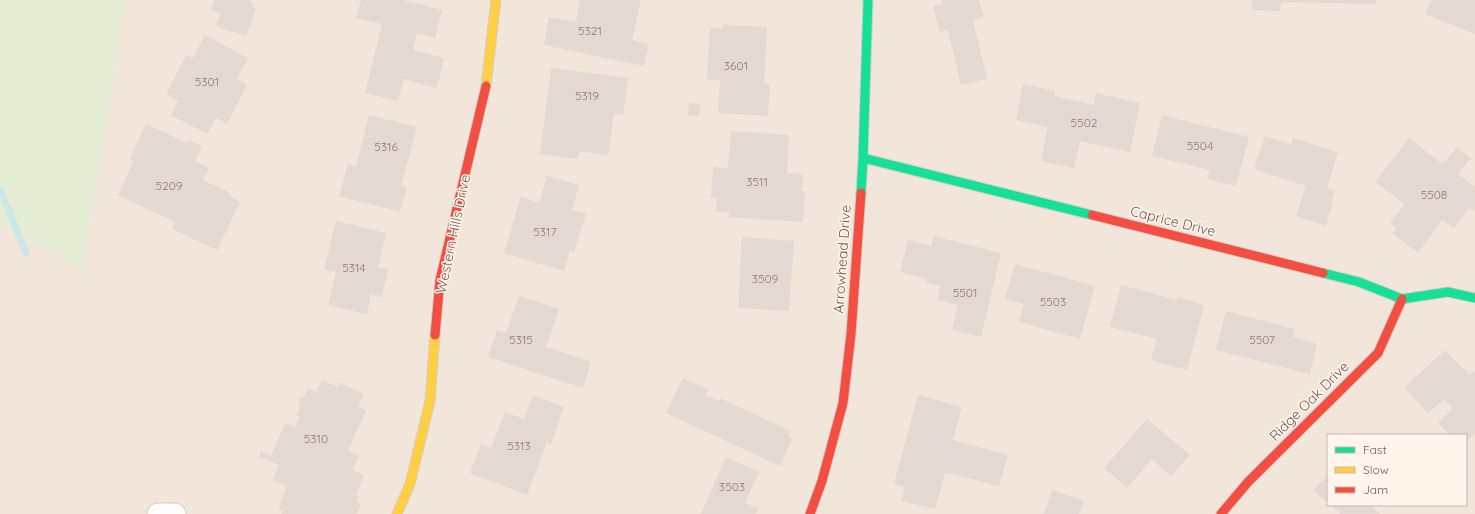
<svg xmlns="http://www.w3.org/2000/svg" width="1475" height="514" viewBox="0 0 1475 514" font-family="Quicksand,sans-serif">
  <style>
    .residential { fill: #f2e5da; fill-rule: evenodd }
    .green { fill: #e4edd4 }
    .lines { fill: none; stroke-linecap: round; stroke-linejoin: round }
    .stream { stroke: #cbe7e7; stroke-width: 7 }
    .building { fill: #e3d8d2 }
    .street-casing { stroke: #d5ccc6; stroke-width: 23 }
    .fast-casing { stroke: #d6ccc6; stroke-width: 11 }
    .slow-casing { stroke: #d6ccc6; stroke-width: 11 }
    .jam-casing { stroke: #d6ccc6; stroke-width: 11 }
    .street { stroke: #fefdfc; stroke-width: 21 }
    .fast { stroke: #16e098; stroke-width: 9 }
    .slow { stroke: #ffcf43; stroke-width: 9 }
    .jam { stroke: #f24e42; stroke-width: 9 }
    .labels { text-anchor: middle; stroke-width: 3; stroke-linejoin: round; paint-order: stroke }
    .number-label { font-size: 12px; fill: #92786e }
    .street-label { font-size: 14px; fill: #755649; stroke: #fff5eb }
  </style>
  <rect width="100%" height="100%" fill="#f6f0ea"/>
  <path class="residential" d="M125,0H1475V514H0V224L83,269ZM1328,435H1466V505H1328Z"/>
  <path class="green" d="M0,0H125L83,269L0,224Z"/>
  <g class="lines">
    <path class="stream" d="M0,189L26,253"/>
  </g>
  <path class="building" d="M214,0H251L250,2L254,4L253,8L256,9L246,36L216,26L221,13L211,10Z
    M361,0H402L442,10L435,38L417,33L413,50L444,58L437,88L404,79L398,101L365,93L382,24L356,18Z
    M580,0H641L632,40L649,44L644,66L544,45L549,17L576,22Z
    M942,0H979L984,17L973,20L987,79L961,85L948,30L940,32L933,6L943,4Z
    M1252,0H1376V4L1281,2L1280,11L1252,10Z
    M1431,0H1475V34L1425,14Z
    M723,25L767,27L764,84H770L768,116L718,113L720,80L707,79L710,28L722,29Z
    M205,35L248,58L237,79L247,85L227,124L216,118L207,134L171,115L178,101L166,94L186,55L193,58Z
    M551,68L628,78L623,115L614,114L608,155L579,151L578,159L540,154Z
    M1023,84L1055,91L1054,96L1094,105L1096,93L1140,103L1130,152L1080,141L1074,168L1041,161L1048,127L1016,120Z
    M689,103L700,104L699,116L688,115Z
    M369,115L417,127L401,186L407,187L400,212L339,196L348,164L356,166Z
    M1162,115L1249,137L1236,186L1207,179L1210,170L1152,156Z
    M146,124L187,143L189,140L202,146L195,161L209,168L203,180L230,193L228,195L240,202L217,250L172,229L175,222L118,195L134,161L130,159Z
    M731,131L789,135L787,173L803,174L802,191L805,192L803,222L729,217V212L716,211L717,198H711L713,167L728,168Z
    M1265,136L1291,144L1293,138L1338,152L1327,188L1335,191L1331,203H1333L1326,226L1296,216L1306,186L1254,169Z
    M1409,138L1441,163L1443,160L1445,162L1457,147L1471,158L1458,174L1475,187V209L1473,211L1469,208L1454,228L1442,220L1418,253L1393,234L1397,228L1390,223L1405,204L1375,182Z
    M547,176L579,185L572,210L586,214L574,252L570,250L564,271L504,253L521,197L539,203Z
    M336,221L386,233L378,267L388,269L382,297L371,294L367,314L328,305L336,272L324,270Z
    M934,236L1001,253L981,337L952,330L958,305L937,300L940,286L926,282L927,279L900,272L908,240L931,246Z
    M742,237L794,241L789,311L738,308Z
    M1015,264L1095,286L1080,339L1019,322L1024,304L1005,299Z
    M1121,285L1177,300L1178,297L1204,305L1187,370L1151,360L1157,339L1110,327Z
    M519,296L559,309L546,347L591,362L583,388L488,357L497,330L506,333Z
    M1226,311L1295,329L1293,337L1317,344L1310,374L1216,350Z
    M1445,350L1470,375L1474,371L1475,372V433L1466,442V435H1450L1438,423L1453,408L1444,399L1428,413L1404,388Z
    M683,378L708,390L705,395L719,401L720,398L790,431L788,436L793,438L780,466L666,413Z
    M322,380L338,387L340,383L364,394L358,407L366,410L348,451L359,456L352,470L364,475L356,495L359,496L356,502L361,504L357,514H282L283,511L278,508L287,486L273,480L279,465L259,457L261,451L271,456L285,423L295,427L300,416L296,415L301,406L298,405L301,397L304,398L308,389L316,392Z
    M533,395L564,407L551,444L547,442L527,495L470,473L481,444L491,448L505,412L524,419Z
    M918,395L962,407L953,440L1008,455L999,486L945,472L935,509L901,501L905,487L894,484Z
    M1147,419L1190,455L1171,476L1152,459L1127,488L1104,468Z
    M726,457L759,472L745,503L758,508L756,514H701Z
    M1328,476V503L1313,490Z
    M1052,490L1084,501L1079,514H1044Z
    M1331,505H1370L1380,514H1341Z"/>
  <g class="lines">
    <g class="street-casing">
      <path id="street" d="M158,514H175"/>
    </g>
    <g class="fast-casing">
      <path id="fast" d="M863,158L1092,215
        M861,193L863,158L868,0
        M1323,273L1359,282L1402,299L1448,292L1475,298"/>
    </g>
    <g class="slow-casing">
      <path id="slow" d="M486,86L496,0
        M397,514L410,484L430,401L435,335"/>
    </g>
    <g class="jam-casing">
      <path id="jam" d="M1092,215L1323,273
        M435,335L440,280L486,86
        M810,514L822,481L843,403L851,334L861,193
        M1221,514L1248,482L1378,353L1402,299"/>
    </g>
    <use href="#street" class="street"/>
    <use href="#fast" class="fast"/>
    <use href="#slow" class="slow"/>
    <use href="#jam" class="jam"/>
  </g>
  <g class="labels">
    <g class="number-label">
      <text x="590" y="35">5321</text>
      <text x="736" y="70">3601</text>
      <text x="207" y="86">5301</text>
      <text x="587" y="100">5319</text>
      <text x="1084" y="127">5502</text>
      <text x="1200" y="150">5504</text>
      <text x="386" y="151">5316</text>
      <text x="757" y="186">3511</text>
      <text x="169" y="190">5209</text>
      <text x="1434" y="199">5508</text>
      <text x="545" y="236">5317</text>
      <text x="354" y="272">5314</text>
      <text x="765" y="283">3509</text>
      <text x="965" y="297">5501</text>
      <text x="1053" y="306">5503</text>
      <text x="521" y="344">5315</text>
      <text x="1262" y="344">5507</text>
      <text x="316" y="443">5310</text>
      <text x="519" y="450">5313</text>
      <text x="732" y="491">3503</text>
    </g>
    <g class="street-label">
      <text transform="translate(1173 221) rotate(14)" y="5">Caprice Drive</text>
      <text transform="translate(453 234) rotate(-78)" y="5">Western Hills Drive</text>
      <text transform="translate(842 259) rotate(-86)" y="5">Arrowhead Drive</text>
      <text transform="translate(1309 401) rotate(-45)" y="5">Ridge Oak Drive</text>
    </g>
  </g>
  <rect x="1327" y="434" width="140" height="72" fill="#fff5eb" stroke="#c8b5aa"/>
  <rect x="1335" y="447" width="20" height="6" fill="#16e098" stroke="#c8b5aa"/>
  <text x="1363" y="454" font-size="12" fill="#755649">Fast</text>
  <rect x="1335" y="467" width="20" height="6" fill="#ffcf43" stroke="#c8b5aa"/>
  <text x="1363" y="474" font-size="12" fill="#755649">Slow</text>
  <rect x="1335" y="487" width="20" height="6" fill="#f24e42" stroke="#c8b5aa"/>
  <text x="1363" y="494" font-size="12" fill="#755649">Jam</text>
</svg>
